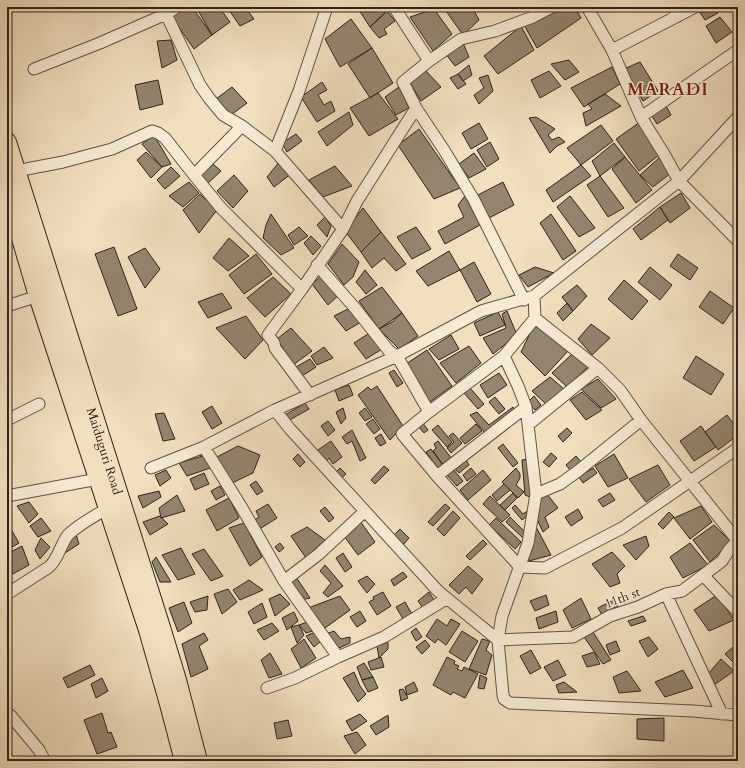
<svg xmlns="http://www.w3.org/2000/svg" width="745" height="768" viewBox="0 0 745 768" font-family="Cardo,serif">
  <style>
    .building { fill: #938571; stroke: #2e241c }
    .lines { fill: none; stroke-linecap: round; stroke-linejoin: round }
    .minor-casing { stroke: #5f5345; stroke-width: 13 }
    .trunk-casing { stroke: #2e241c; stroke-width: 20 }
    .minor { stroke: #f6ead5; stroke-width: 11 }
    .trunk { stroke: #f1dfbf; stroke-width: 18 }
    .labels { text-anchor: middle; stroke-width: 3; stroke-linejoin: round; paint-order: stroke }
    .street-label { font-size: 13px; fill: #2e241c; stroke: #f6ead5 }
    .district-label { font-size: 17px; font-weight: bold; letter-spacing: 1px; fill: #7a1f14; stroke: #f6ead5 }
  </style>
  <rect width="100%" height="100%" fill="#f1dfbf"/>
  <filter id="stains"><feTurbulence type="fractalNoise" baseFrequency=".005" numOctaves="4"/><feColorMatrix values="0 0 0 0 .2 0 0 0 0 .09 0 0 0 0 .02 0 0 0 .5 -.17"/></filter>
  <radialGradient id="worn" r=".72"><stop offset=".6" stop-color="#630" stop-opacity="0"/><stop offset="1" stop-color="#630" stop-opacity=".3"/></radialGradient>
  <path class="building" d="M184,7H192L212,35L194,49L171,16Z
    M196,7H219L230,22L212,35Z
    M227,7H245L254,19L240,26Z
    M357,7H384L387,11L370,27Z
    M450,7H472L479,20L463,35L446,11Z
    M566,7H575L581,18L537,48L524,25Z
    M707,7H713L718,13L705,20L699,11Z
    M434,9L452,34L433,51L410,17Z
    M387,11L395,21L384,29L387,34L379,38L370,27Z
    M720,17L732,32L716,43L706,26Z
    M351,19L372,48L340,67L325,39Z
    M521,26L534,50L498,74L484,56Z
    M171,40L177,60L162,68L157,41Z
    M463,43L469,57L455,66L445,53Z
    M372,48L393,83L370,98L348,64Z
    M569,60L579,72L565,80L551,64Z
    M640,62L658,91L643,101L624,69Z
    M469,65L472,75L463,81L458,74Z
    M612,67L620,84L584,107L571,88Z
    M426,71L441,87L421,101L409,81Z
    M549,71L561,86L540,98L531,80Z
    M458,74L466,84L458,89L450,78Z
    M488,75L493,91L479,104L474,95L484,88L479,78Z
    M158,80L163,104L140,110L135,85Z
    M322,82L327,90L318,95L324,105L331,101L335,111L317,122L301,97Z
    M232,87L247,103L227,118L216,99Z
    M399,87L409,108L396,115L385,97Z
    M378,93L398,119L369,136L350,108Z
    M605,94L621,106L586,126L583,113L592,109L588,104Z
    M665,104L671,115L657,124L650,113Z
    M349,112L353,125L327,146L318,132Z
    M536,117L555,129L548,135L552,140L559,137L565,142L557,146L550,153L529,118Z
    M640,122L659,155L639,171L616,139Z
    M479,123L488,139L471,149L462,133Z
    M601,125L613,141L581,165L567,148Z
    M419,129L460,188L434,199L398,145Z
    M296,134L302,141L287,152L282,143Z
    M154,135L171,164L162,167L142,144Z
    M490,142L499,159L487,167L477,150Z
    M614,143L625,157L600,176L592,161Z
    M146,152L162,167L151,178L137,160Z
    M474,153L486,169L469,178L459,164Z
    M625,157L652,190L636,203L612,169Z
    M659,158L671,173L653,187L640,175Z
    M280,161L291,174L274,187L267,177Z
    M213,164L221,171L207,184L199,173Z
    M581,165L591,176L553,202L546,190Z
    M335,166L352,186L323,197L309,180Z
    M171,167L180,176L165,189L157,180Z
    M234,175L248,191L233,208L217,191Z
    M600,176L624,208L608,217L587,185Z
    M189,182L199,193L183,207L169,196Z
    M503,182L514,205L489,218L478,195Z
    M681,193L690,208L670,223L660,207Z
    M200,194L217,210L199,233L183,210Z
    M465,196L480,225L445,244L438,231L464,217L458,205Z
    M570,196L595,228L579,237L557,207Z
    M660,207L668,220L641,240L633,229Z
    M363,208L381,232L361,252L345,231Z
    M271,214L294,248L281,255L263,238L266,225Z
    M551,214L576,251L563,260L540,223Z
    M325,217L331,226L327,237L317,225Z
    M299,227L308,236L294,245L288,235Z
    M416,227L431,249L412,259L397,237Z
    M381,232L406,264L396,271L384,258L372,268L361,252Z
    M311,236L321,246L313,255L304,243Z
    M229,238L249,256L228,271L213,258Z
    M342,244L359,262L353,277L344,285L328,264Z
    M114,247L137,309L118,316L95,254Z
    M145,248L160,269L145,288L128,257Z
    M449,251L460,270L428,286L416,271Z
    M256,254L272,274L244,294L229,275Z
    M678,254L698,268L690,280L670,266Z
    M474,262L491,294L477,302L460,270Z
    M535,267L554,273L528,287L519,275Z
    M650,267L672,285L660,300L638,282Z
    M365,270L377,285L366,294L356,282Z
    M273,277L291,294L265,317L247,298Z
    M320,277L339,295L328,305L312,284Z
    M624,280L648,301L632,320L608,299Z
    M577,285L587,296L573,311L562,297Z
    M382,287L402,313L379,329L359,301Z
    M710,291L734,308L723,324L699,307Z
    M222,293L232,308L208,318L198,302Z
    M567,303L573,311L563,321L557,313Z
    M350,308L361,322L346,331L334,316Z
    M507,311L517,335L493,354L483,338L506,328L502,314Z
    M498,312L505,325L480,336L474,323Z
    M402,313L418,336L399,349L379,329L392,322Z
    M246,316L263,340L245,359L216,328Z
    M591,324L610,338L592,355L578,339Z
    M534,325L569,350L545,376L521,352Z
    M291,328L312,351L293,365L277,339Z
    M371,332L382,349L366,359L354,343Z
    M451,335L459,349L439,360L429,349Z
    M469,346L481,363L456,383L440,363Z
    M324,347L333,358L317,365L311,356Z
    M427,350L452,386L430,402L406,364Z
    M572,354L588,367L567,387L552,373Z
    M696,356L724,374L711,395L683,378Z
    M310,359L316,367L302,376L296,367Z
    M394,370L403,383L397,387L389,373Z
    M499,373L507,385L488,398L480,385Z
    M550,377L564,389L547,405L532,391Z
    M598,379L616,399L601,408L581,389Z
    M349,385L353,395L339,401L335,390Z
    M377,386L403,426L390,440L358,395L368,387L371,390Z
    M470,388L484,404L478,409L464,393Z
    M582,392L602,410L586,420L570,400Z
    M534,396L541,405L535,410L528,402Z
    M495,397L505,409L499,414L489,402Z
    M305,403L309,409L288,421L285,415Z
    M212,406L222,423L212,429L202,412Z
    M513,407L515,411L485,433L470,415L477,412L489,425Z
    M343,408L346,418L341,424L336,412Z
    M365,408L372,417L365,421L359,413Z
    M164,413L175,439L163,441L155,414Z
    M727,415L738,430V435L718,450L705,432Z
    M373,419L380,429L374,434L366,424Z
    M328,421L335,430L328,436L321,426Z
    M422,422L428,430L424,433L417,425Z
    M476,424L482,431L465,444L460,438Z
    M438,425L452,442L447,447L432,430Z
    M701,426L716,447L694,461L680,441Z
    M567,428L572,433L563,442L558,436Z
    M352,430L366,458L360,461L352,441L347,444L342,437Z
    M453,433L462,443L451,453L447,448L454,442L449,436Z
    M381,434L386,443L380,446L375,438Z
    M331,441L342,457L333,464L329,458L325,463L315,452Z
    M438,441L452,459L443,465L433,451L436,448L434,444Z
    M503,444L518,463L513,467L498,448Z
    M238,446L260,455L253,473L230,484L215,458Z
    M431,449L443,465L438,468L426,452Z
    M551,453L557,458L549,467L543,462Z
    M298,454L305,462L300,467L293,459Z
    M614,454L628,478L608,487L595,466Z
    M206,455L213,467L187,476L179,463Z
    M576,456L581,462L571,471L566,465Z
    M529,459L532,498L525,495L522,460Z
    M466,460L469,465L459,473L455,469Z
    M658,465L670,485L646,502L629,479Z
    M384,466L389,470L375,484L371,480Z
    M340,468L346,474L341,478L336,472Z
    M471,468L476,474L467,481L463,475Z
    M516,468L520,474V478L516,485L524,492L518,498L502,482Z
    M593,468L597,473L583,483L579,477Z
    M453,469L463,481L457,486L447,475Z
    M166,470L171,478L160,486L155,475Z
    M483,470L491,480L468,500L460,490Z
    M204,473L209,484L195,490L190,479Z
    M256,481L263,491L257,495L250,485Z
    M504,484L510,490L497,501L492,495Z
    M220,486L225,495L216,500L211,491Z
    M159,491L161,497L143,508L138,496Z
    M513,493L517,498L505,510L500,505Z
    M610,493L615,500L603,507L598,500Z
    M547,494L558,508L545,517L549,527L543,532L535,515L539,501Z
    M177,495L185,511L161,518L159,508Z
    M490,496L510,515L502,522L483,504Z
    M229,498L239,518L217,531L206,510Z
    M29,502L38,514L29,523L17,506Z
    M268,504L277,518L258,530L253,521L259,517L256,511Z
    M445,504L450,508L433,526L428,522Z
    M515,505L523,514L529,510L531,513L522,520L512,508Z
    M701,506L712,522L690,539L674,518Z
    M325,507L334,518L329,522L320,511Z
    M578,509L583,518L571,526L565,517Z
    M453,511L460,518L444,536L437,529Z
    M669,512L674,517L663,529L658,524Z
    M160,516L168,524L150,535L143,522Z
    M510,517L527,534L523,538L506,522Z
    M41,518L51,531L38,537L30,526Z
    M496,518L521,542L515,549L489,525Z
    M360,521L375,542L358,555L344,536Z
    M244,523L262,557L250,566L229,528Z
    M535,525L551,555L529,561L528,552Z
    M714,525L731,542L710,562L693,540Z
    M307,527L325,540L306,558L291,536Z
    M400,529L409,538L403,545L393,536Z
    M12,531L19,543L7,550V534Z
    M76,534L79,544L65,553L62,548Z
    M646,536L649,546L636,560L623,545Z
    M41,538L50,547L40,559L35,550Z
    M483,540L487,544L470,560L466,556Z
    M280,543L284,548L279,552L275,547Z
    M690,543L708,565L683,578L670,557Z
    M22,546L29,565L13,574L7,567V554Z
    M181,548L195,574L178,580L162,555Z
    M204,549L223,576L211,581L192,554Z
    M612,552L625,566L617,574L620,583L610,587L592,564Z
    M343,553L352,567L345,572L336,558Z
    M156,557L171,582H160L152,562Z
    M325,565L343,586L328,597L323,593L331,583L320,571Z
    M468,566L483,579L472,594L466,587L459,594L449,585Z
    M403,572L407,577L394,586L391,580Z
    M367,576L375,584L367,593L358,581Z
    M296,577L310,598L301,600L289,580Z
    M249,580L263,590L240,600L233,590Z
    M228,589L237,602L222,614L214,594Z
    M383,592L391,606L377,615L369,602L374,599L373,597Z
    M429,592L434,600L423,608L418,601Z
    M280,594L290,604L275,616L269,599Z
    M546,595L549,605L535,611L530,601Z
    M717,595L734,620L709,631L694,610Z
    M208,596L207,610L195,612L190,602Z
    M340,596L350,610L325,628L308,608Z
    M581,598L591,619L572,628L563,610Z
    M615,599L618,606L602,615L598,608Z
    M184,602L192,623L178,632L169,608Z
    M405,602L412,614L403,619L396,607Z
    M262,603L267,617L254,624L248,612Z
    M360,611L366,621L357,627L350,617Z
    M556,611L558,622L539,629L536,618Z
    M294,612L298,621L287,630L282,618Z
    M643,616L646,621L631,626L628,621Z
    M437,619L447,626L451,619L460,624L446,645L438,639L435,643L426,636Z
    M310,621L313,631L306,633L299,625Z
    M272,623L279,631L264,640L257,630Z
    M299,625L304,635L297,643L291,627Z
    M416,628L422,637L416,641L411,632Z
    M334,631L341,639L350,637V643L337,649L326,634Z
    M462,631L478,641L465,662L449,652Z
    M593,632L611,660L603,664L584,637Z
    M204,633L208,640L199,646L208,669L191,677L182,644Z
    M313,633L321,641L314,647L306,636Z
    M649,637L658,649L648,657L639,641Z
    M304,639L316,658L301,668L291,649Z
    M482,639L490,641L486,650L492,655L486,675L469,669Z
    M425,640L430,646L422,654L416,647Z
    M616,641L620,651L610,655L606,645Z
    M388,642V649L379,658L377,646Z
    M733,647L738,652V664L737,666L725,654Z
    M531,650L541,668L530,674L520,656Z
    M594,652L600,664L587,667L582,656Z
    M270,653L282,674L269,678L261,660Z
    M381,657L384,667L371,670L368,662Z
    M447,657L455,661L454,664L459,666L457,669L462,671L464,667L478,674L465,698L453,692L451,695L433,685Z
    M721,659L734,671L714,685L708,674Z
    M558,660L566,675L553,681L544,667Z
    M364,663L373,677L362,680L357,667Z
    M90,665L95,675L68,688L63,678Z
    M683,670L693,688L665,697L655,682Z
    M627,671L641,691L619,693L613,677Z
    M354,672L360,686L366,694L358,702L343,678Z
    M480,675L487,678L484,689L478,688Z
    M373,677L378,688L368,692L362,680Z
    M102,678L108,691L96,698L91,684Z
    M414,682L418,691L407,695L405,687Z
    M564,682L577,692L559,693L556,685Z
    M403,689L408,698L401,701L399,690Z
    M102,713L108,733L111,732L117,747L97,754L84,720Z
    M360,714L367,721L352,731L346,721Z
    M388,715L389,727L376,735L370,726Z
    M664,718V741L637,739V719Z
    M288,720L292,736L277,739L274,723Z
    M357,732L366,745L355,754L344,736Z"/>
  <g class="lines">
    <g class="minor-casing">
      <path id="minor" d="M394,7L429,61
        M587,7L612,50L641,117L664,154L679,181L738,241
        M673,7L678,16
        M166,14L200,85L209,98L223,115L242,126L275,151L343,229
        M612,50L695,7
        M34,69L100,43L166,14L177,7
        M416,108L444,150L474,200L524,300
        M641,117L738,50
        M275,151L299,91L327,7
        M16,171L63,162L112,149L152,131L158,133L165,138L194,175L221,208L302,289
        M194,175L242,126
        M317,265L355,308L389,351L397,356L429,412
        M534,296L535,318L504,356L518,386L526,407L536,494L528,543L502,616L498,640L503,695L504,699L510,703L693,711L738,715
        M7,306L38,296
        M535,318L598,368L620,390L641,420L737,540
        M504,356L429,412L402,434L437,476L520,567L545,568L622,528L738,448
        M310,395L275,348L274,343L268,335L302,289L343,229L357,201L416,108L403,82L429,61L461,39L495,31L533,17L552,7
        M275,410L290,429L438,591L498,640L573,637L610,616L638,607L666,594L682,591L722,561L729,550L738,540
        M7,420L39,404
        M528,425L598,368
        M204,447L242,508L284,581L338,657
        M151,468L204,447L275,410L397,356L481,311L534,296L679,181L738,117
        M437,476L526,407
        M536,494L560,484L578,471L641,420
        M7,496L98,479
        M703,575L738,612
        M284,581L319,554L364,512
        M7,594L49,567C59,558 60,545 68,535C79,524 95,516 108,508
        M666,594L722,714
        M267,688L295,678L338,657L384,637L446,599
        M7,713L11,716L39,750L45,761"/>
    </g>
    <g class="trunk-casing">
      <g id="trunk">
        <path id="s1" d="M7,142L159,621L177,680L198,761"/>
        <path d="M7,191L38,296L148,630L169,704L184,761"/>
      </g>
    </g>
    <use href="#minor" class="minor"/>
    <use href="#trunk" class="trunk"/>
  </g>
  <g class="labels">
    <g class="street-label">
      <text dy="5" stroke="none"><textPath href="#s1" startOffset="324">Maiduguri Road</textPath></text>
      <text transform="translate(622 597) rotate(-21)" y="5">11th st</text>
    </g>
    <g class="district-label">
      <text x="668" y="95">MARADI</text>
    </g>
  </g>
  <rect width="745" height="768" fill="none" stroke="#f1dfbf" stroke-width="24"/>
  <rect x="8" y="8" width="729" height="752" fill="none" stroke="#2e241c" stroke-width="2"/>
  <rect x="12" y="12" width="721" height="744" fill="none" stroke="#2e241c"/>
  <rect width="100%" height="100%" filter="url(#stains)"/>
  <rect width="100%" height="100%" fill="url(#worn)"/>
</svg>
